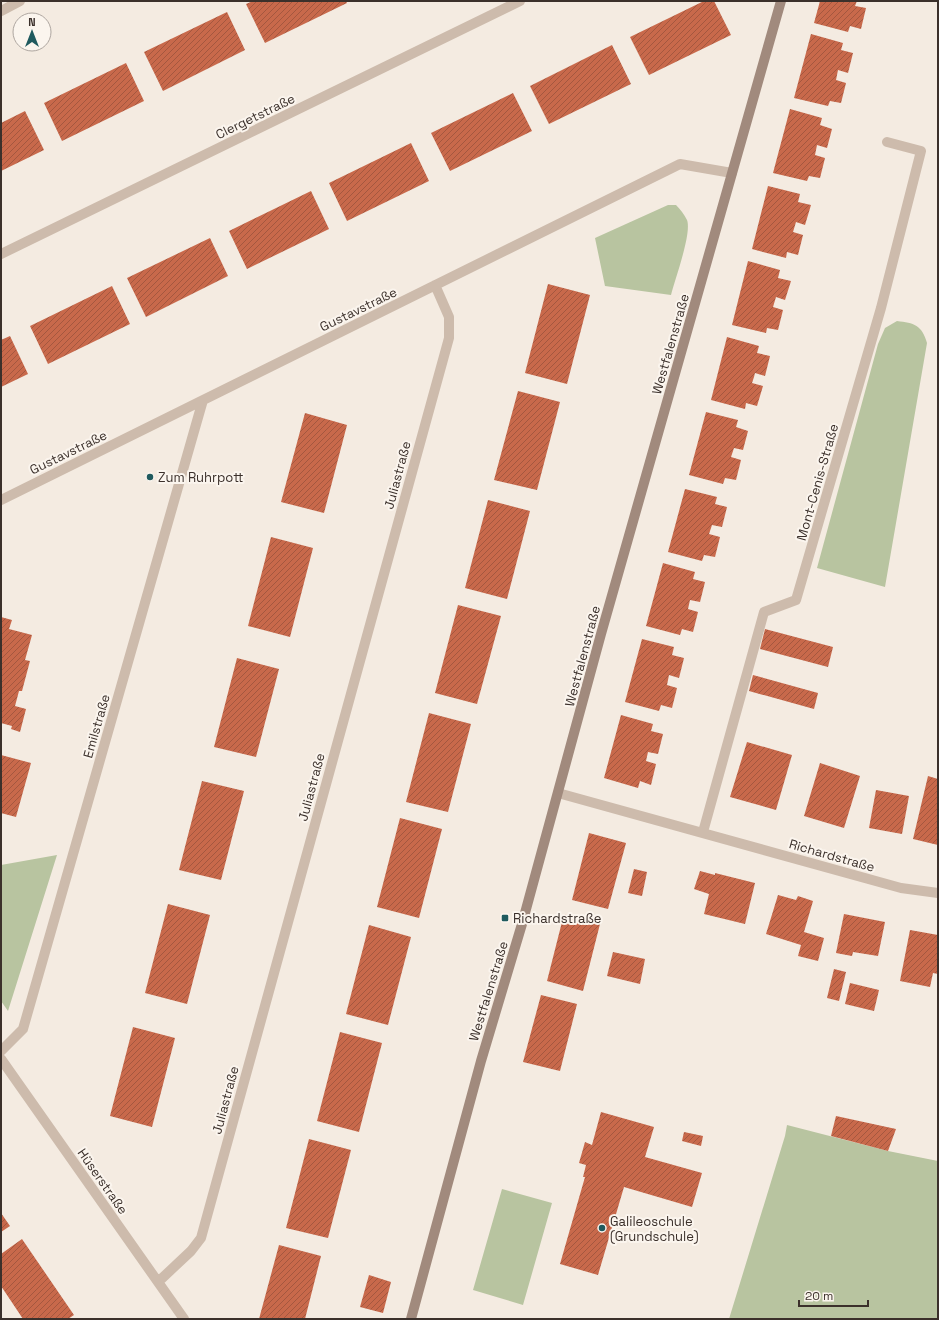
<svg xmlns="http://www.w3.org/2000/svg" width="939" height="1320" viewBox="0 0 939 1320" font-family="'Space Grotesk',sans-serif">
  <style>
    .park { fill: #b8c4a0 }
    .building { fill: url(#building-hatch) }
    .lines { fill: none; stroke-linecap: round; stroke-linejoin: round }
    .street { stroke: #cdbbac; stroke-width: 10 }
    .secondary { stroke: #a18a7d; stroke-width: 10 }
    .poi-dot { fill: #1f5a5e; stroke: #fbf5ee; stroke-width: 1.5 }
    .labels { text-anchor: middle; stroke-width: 4; stroke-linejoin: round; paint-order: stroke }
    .street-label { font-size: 13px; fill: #3b302b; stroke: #fbf5ee }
    .poi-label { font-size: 13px; fill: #3b302b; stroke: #fbf5ee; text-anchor: start }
  </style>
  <defs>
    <pattern id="building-hatch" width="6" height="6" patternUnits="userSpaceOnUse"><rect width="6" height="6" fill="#c8694b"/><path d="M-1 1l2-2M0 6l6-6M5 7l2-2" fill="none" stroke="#a4573f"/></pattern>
  </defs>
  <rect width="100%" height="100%" fill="#f4ebe1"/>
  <path class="park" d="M668,205H676C680,209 684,214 687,220C692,233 675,279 671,295L605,286L595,238Z
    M897,321C914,323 922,325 927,343L885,587L817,568L878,344L885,328Z
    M57,855L8,1011L1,1001V865Z
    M787,1125L888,1151L938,1161V1319H729L785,1136Z
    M502,1189L552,1203L523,1305L473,1290Z"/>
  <path class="building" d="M253,1H346L347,3L265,43L246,4Z
    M704,1H714L731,35L649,75L630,37Z
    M820,1H857L855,6L866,8L861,29L850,26L848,32L814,23Z
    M227,12L245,50L163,91L144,52Z
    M811,34L843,43L841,50L853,53L848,73L838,70L836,80L846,83L841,103L830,101L828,106L794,98Z
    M612,45L631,84L549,124L530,86Z
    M126,63L144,101L62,141L44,103Z
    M513,93L532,131L450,171L431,133Z
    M790,109L822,118L820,125L832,129L827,148L817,145L815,155L825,158L820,178L809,176L807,181L773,173Z
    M25,111L44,150L1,171V123Z
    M411,143L429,181L347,221L329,183Z
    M768,186L800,194L798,202L811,205L805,225L796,222L793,232L803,235L798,255L787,252L786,258L752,249Z
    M311,191L329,229L247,269L229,231Z
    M210,238L228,276L146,317L127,278Z
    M748,261L780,270L778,278L791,281L785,300L776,297L773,307L783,310L778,330L767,328L766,333L732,325Z
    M548,284L590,295L567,384L525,373Z
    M112,286L130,324L48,364L30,326Z
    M10,336L28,374L1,387V340Z
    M727,337L759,346L757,353L770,356L765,376L755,373L754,377L752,383L763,386L757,406L746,403L745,409L711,400Z
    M518,391L560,402L537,490L494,480Z
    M706,412L738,420L736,427L748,431L743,450L734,448L731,457L741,460L736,480L725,478L723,484L689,475Z
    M305,413L347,425L324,513L281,502Z
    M685,489L717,497L715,504L727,507L722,527L712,525L709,534L720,537L715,557L704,555L702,561L668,552Z
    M488,500L530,511L507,599L465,588Z
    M271,537L313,548L290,637L248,626Z
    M663,563L695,572L693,579L705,582L700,602L690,600L688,609L698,612L693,632L682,629L680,635L646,626Z
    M458,605L501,616L477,704L435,693Z
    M1,617L12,620L9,629L32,635L25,660L30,661L22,691H19L15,706L26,709L20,732L11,729L12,726L1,723Z
    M765,629L833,647L828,667L760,649Z
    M642,639L674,647L672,655L684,658L679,678L669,675L667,685L677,688L672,708L661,705L659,711L625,702Z
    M237,658L279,669L256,757L214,747Z
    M753,675L818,693L814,709L749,691Z
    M429,713L471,724L448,812L406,802Z
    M621,715L653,724L651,731L663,734L658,754L648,752L646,761L656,764L651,785L640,781L638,788L604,778Z
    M747,742L792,755L776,810L730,797Z
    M1,755L31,763L16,817L1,813Z
    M820,763L860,776L844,828L804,816Z
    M928,776L938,779V845L913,839Z
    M202,781L244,791L221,880L179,870Z
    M876,790L909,796L902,834L869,828Z
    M400,818L442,829L419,918L377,907Z
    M589,833L626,843L608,909L572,900Z
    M634,869L647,872L642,896L628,893Z
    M700,871L715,875V873L755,883L745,924L704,914L709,894L694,889Z
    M778,895L796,900L798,896L813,901L804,932L824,938L818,961L798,956L801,945L766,934Z
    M168,904L210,915L187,1004L145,993Z
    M564,914L600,924L583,991L547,981Z
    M844,914L885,922L878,956L853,952L852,956L836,953Z
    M369,925L411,937L388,1025L346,1014Z
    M910,930L938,935V974L933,973L930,987L900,981Z
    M613,952L645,959L640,984L607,976Z
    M834,969L846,972L839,1001L827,998Z
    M850,983L879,990L874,1011L845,1004Z
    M541,995L577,1004L560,1071L523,1062Z
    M133,1027L175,1038L152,1127L110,1116Z
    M340,1032L382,1043L359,1132L317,1121Z
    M601,1112L654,1127L645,1157L702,1173L692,1207L624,1187L598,1275L560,1264L585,1177H583L586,1165L579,1163L585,1142L592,1145Z
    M836,1116L896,1129L888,1151L831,1136Z
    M684,1132L703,1136L701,1146L682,1141Z
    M309,1139L351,1150L328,1238L286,1228Z
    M1,1213L10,1226L1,1232Z
    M22,1239L74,1315L68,1319H23L1,1286V1254Z
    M279,1245L321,1256L305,1319H259Z
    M369,1275L391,1282L383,1313L360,1307Z"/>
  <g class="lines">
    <path class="street" d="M1,11L20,1
      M1,254L520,1
      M1,500L680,164L732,173
      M558,793L901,888L938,893
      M703,832L764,612L796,600L881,308L921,151L887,142
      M1,1051L23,1029L203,400
      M1,1059L184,1319
      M158,1282L191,1251L201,1238L449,338V317L435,285"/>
    <path class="secondary" d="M411,1319L481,1061L522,924L601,634L781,1"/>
  </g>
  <g class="poi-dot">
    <circle cx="150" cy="477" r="4"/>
    <rect x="501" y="914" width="8" height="8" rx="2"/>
    <circle cx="602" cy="1228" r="4"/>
  </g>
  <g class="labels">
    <g class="street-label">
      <text transform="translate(255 116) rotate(-26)" y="5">Clergetstraße</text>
      <text transform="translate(358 309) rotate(-26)" y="5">Gustavstraße</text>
      <text transform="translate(670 344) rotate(-74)" y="5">Westfalenstraße</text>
      <text transform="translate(68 452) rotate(-26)" y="5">Gustavstraße</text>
      <text transform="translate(397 475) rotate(-75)" y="5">Juliastraße</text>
      <text transform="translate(817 482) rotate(-74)" y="5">Mont-Cenis-Straße</text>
      <text transform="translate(582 656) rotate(-75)" y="5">Westfalenstraße</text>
      <text transform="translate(96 726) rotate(-74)" y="5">Emilstraße</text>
      <text transform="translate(311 787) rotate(-75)" y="5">Juliastraße</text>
      <text transform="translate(832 855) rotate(16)" y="5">Richardstraße</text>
      <text transform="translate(488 991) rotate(-73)" y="5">Westfalenstraße</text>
      <text transform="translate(225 1100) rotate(-75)" y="5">Juliastraße</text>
      <text transform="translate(103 1181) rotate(55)" y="5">Hüserstraße</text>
    </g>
    <g class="poi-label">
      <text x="158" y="482">Zum Ruhrpott</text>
      <text x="513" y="923">Richardstraße</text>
      <text x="610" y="1226">Galileoschule<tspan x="610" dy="15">(Grundschule)</tspan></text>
    </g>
  </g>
  <rect width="939" height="1320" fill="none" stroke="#3b302b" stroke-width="4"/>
  <g transform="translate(32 32)"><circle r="19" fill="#fbf5ee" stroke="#aea6a0"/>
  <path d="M0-3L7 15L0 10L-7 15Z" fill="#1f5a5e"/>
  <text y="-6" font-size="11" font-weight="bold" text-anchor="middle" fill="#3b302b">N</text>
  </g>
  <path d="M799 1300v6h69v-6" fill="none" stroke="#3b302b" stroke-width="2"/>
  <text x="805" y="1300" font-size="12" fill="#3b302b" stroke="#fbf5ee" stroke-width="3" paint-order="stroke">20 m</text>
</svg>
